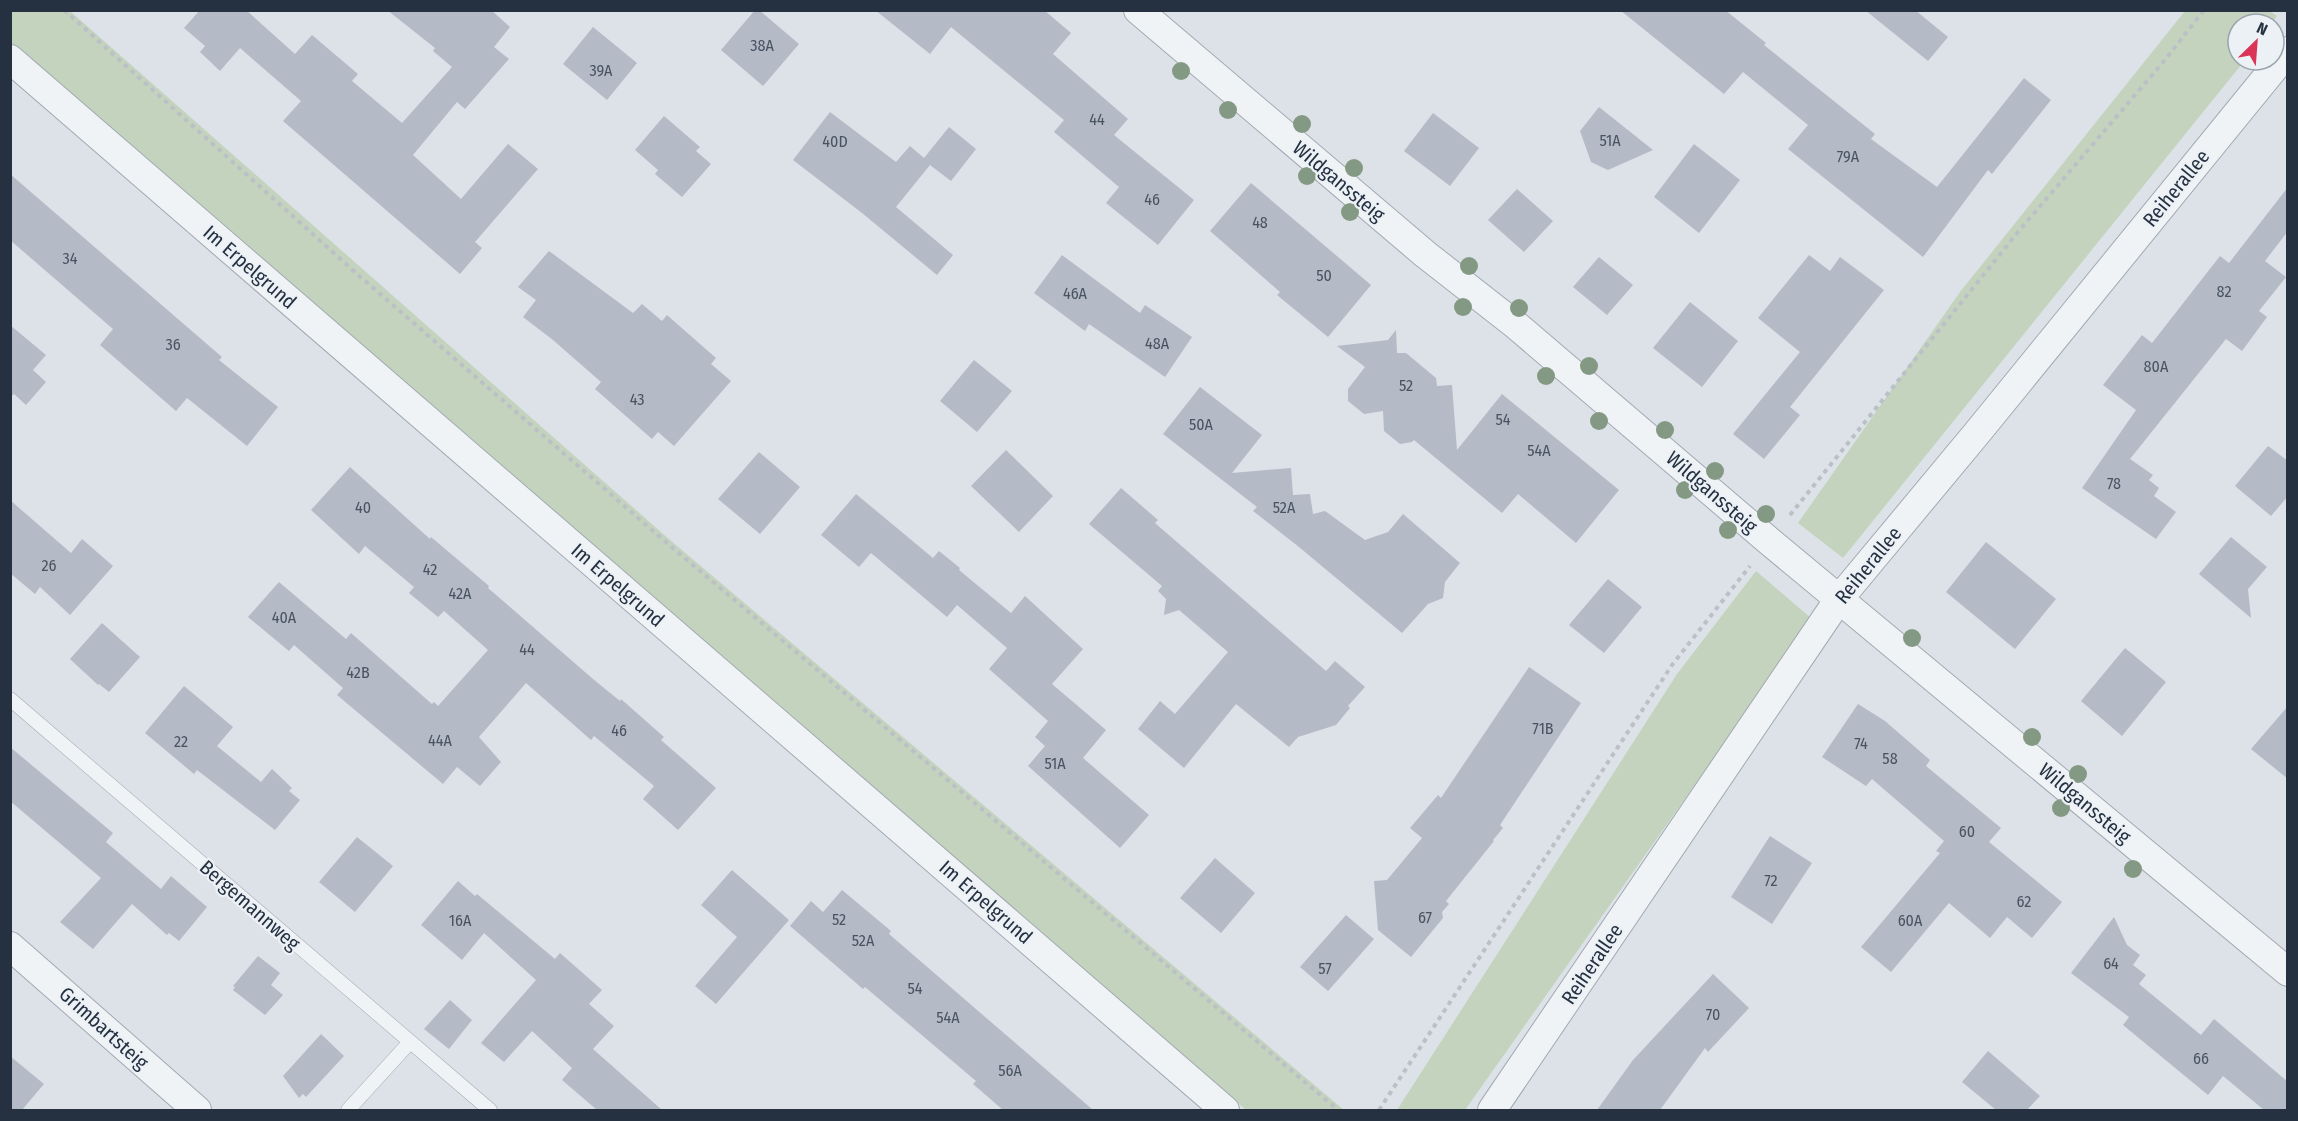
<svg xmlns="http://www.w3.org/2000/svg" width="2298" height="1121" viewBox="0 0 2298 1121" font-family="'Fira Sans Condensed',sans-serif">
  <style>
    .green { fill: #c4d3bd }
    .building { fill: #b4bbc6 }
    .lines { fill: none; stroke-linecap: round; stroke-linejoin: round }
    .service-casing { stroke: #a2a9b2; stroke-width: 15 }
    .minor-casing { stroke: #a2a9b2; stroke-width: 30 }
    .path { stroke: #bbc0c7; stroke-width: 4; stroke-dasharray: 4.5 4.5; stroke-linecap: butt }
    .service { stroke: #f0f3f6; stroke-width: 14 }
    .minor { stroke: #f0f3f6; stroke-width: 28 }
    .tree { fill: #849983 }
    .labels { text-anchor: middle; stroke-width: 4.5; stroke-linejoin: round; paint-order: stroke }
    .number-label { font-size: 16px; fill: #495362 }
    .street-label { font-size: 20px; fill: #253040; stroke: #ecf1f6 }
  </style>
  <rect width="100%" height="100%" fill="#dde2e8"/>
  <path class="green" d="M11,11H70L670,540L1344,1110H1246L11,44Z
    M2185,11H2270L2277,16L2271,24H2238V60H2245L2237,70L1843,558L1798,523L1960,292Z
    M1756,571L1812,619L1465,1110H1397L1677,674Z"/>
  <path class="building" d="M200,10H246L295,54L312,35L358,74L352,81L402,123L452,67L433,51L435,48L387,10H491L510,27L494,47L509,59L465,109L457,102L413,155L461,199L508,144L538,169L475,242L482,248L460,274L283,121L301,101L240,48L220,71L200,52L205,46L184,28Z
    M755,10H759L799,44L763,86L721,50Z
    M875,10H1044L1071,33L1053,54L1128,119L1114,135L1194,200L1158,245L1106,203L1119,187L1054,132L1064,120L951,27L930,54Z
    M1620,10H1725L1766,43L1764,45L1875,134L1871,139L1937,187L2024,78L2051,100L1992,174L1988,170L1923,257L1788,149L1808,125L1743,72L1724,94Z
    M1865,10H1915L1948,37L1928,61Z
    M593,27L637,63L607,100L563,64Z
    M1599,107L1653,150L1608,170L1591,162L1580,131Z
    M830,112L896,162L910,146L924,158L949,127L976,149L951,181L930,165L896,207L953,255L937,275L862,213L793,160Z
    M1433,113L1479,148L1450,186L1404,151Z
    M664,116L700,147L696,151L711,164L682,197L655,174L658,170L635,150Z
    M1694,144L1740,180L1699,233L1654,197Z
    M10,174L222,357L219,360L278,407L247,446L187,398L176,411L100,345L113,329L10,240Z
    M1251,183L1371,285L1328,337L1277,295L1280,292L1210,231Z
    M2288,187V231L2265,261L2286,277L2259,311L2267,317L2242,351L2226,339L2130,459L2153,475L2149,480L2159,488L2154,496L2176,512L2156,539L2082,488L2136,410L2103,385L2142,335L2152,343L2220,256L2229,263Z
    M1517,189L1553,221L1524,252L1488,220Z
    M549,251L633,313L642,304L662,321L667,315L716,358L711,364L731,381L674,446L658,432L652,439L595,389L601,382L553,340L523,317L536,300L518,287Z
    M1062,255L1140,313L1145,305L1192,337L1165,377L1089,324L1085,331L1034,293Z
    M1809,255L1830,271L1840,257L1884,290L1790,407L1800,415L1764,459L1733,434L1800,352L1758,318Z
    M1599,257L1633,285L1607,315L1573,287Z
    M1690,302L1738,341L1702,387L1653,348Z
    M10,325L46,355L33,370L46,382L26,405L14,394L10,397Z
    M1396,330L1397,353H1406L1436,378L1437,386L1452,385L1457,450L1502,394L1619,490L1576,543L1518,494L1502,513L1414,440L1412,442L1400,444L1384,431L1383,411L1364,414L1348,401V389L1365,367L1337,346L1388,340Z
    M974,360L1012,391L977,432L940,401Z
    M1200,387L1262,435L1232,473L1291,468L1293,495L1310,494L1313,514L1325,511L1365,540L1388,532L1403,514L1460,563L1445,582L1443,598L1428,604L1402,633L1299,547L1253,511L1257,507L1163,434Z
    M2268,446L2288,461V496L2271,516L2235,486Z
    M1006,450L1053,496L1019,532L971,486Z
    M759,452L800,487L760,534L718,499Z
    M350,467L430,539L431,537L489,586L488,588L593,679L620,701L621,699L664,737L661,740L716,788L678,830L643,799L654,786L594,736L591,740L526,683L479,737L501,762L480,786L457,767L443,784L337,695L343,688L294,645L289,651L248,617L279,582L346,639L351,633L432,704L434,702L438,706L488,650L444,611L438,617L409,593L414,587L365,546L359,554L311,510Z
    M1121,488L1158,520L1155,523L1326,671L1335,661L1365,687L1348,706L1350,708L1336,725L1298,737L1289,747L1236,704L1184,768L1138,729L1160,701L1175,714L1228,652L1179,610L1164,615L1166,599L1158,591L1162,586L1089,524Z
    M856,494L933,558L939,551L960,568L959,570L1011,613L1025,596L1083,649L1052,684L1106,730L1083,758L1149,815L1120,848L1028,766L1045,746L1035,737L1048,721L989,669L1007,648L957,605L947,617L871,553L859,567L821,535Z
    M10,500L71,553L82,539L113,566L70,615L40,587L35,594L10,573Z
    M2231,537L2267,567L2248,589L2251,618L2199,574Z
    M1986,542L2056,599L2015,649L1946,592Z
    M1608,579L1642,607L1604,653L1569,625Z
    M102,623L140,657L109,692L99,684L98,685L70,659Z
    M2125,648L2166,682L2122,736L2081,701Z
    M1529,667L1581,703L1500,825L1503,828L1493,840L1494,841L1446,901L1449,904L1442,912L1443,918L1411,957L1378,930L1374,881L1387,880L1422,838L1410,828L1438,795L1441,798Z
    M184,686L233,727L217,746L261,782L272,769L292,788L289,791L300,800L275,830L197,770L194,774L145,733Z
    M1858,704L1885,721L1930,760L1926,766L2001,828L1989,842L2062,902L2032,938L2007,917L1990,938L1949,903L1891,972L1861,947L1940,853L1936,851L1944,841L1872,779L1866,786L1822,757Z
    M2288,706V779L2251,749Z
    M10,747L113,833L106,842L161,889L171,876L207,907L179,941L169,933L167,935L132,904L93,949L60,922L101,878L10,801Z
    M1770,836L1812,863L1772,924L1731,897Z
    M357,837L393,866L355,912L319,882Z
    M1215,858L1255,893L1221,933L1180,898Z
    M732,870L789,920L716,1004L695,986L737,937L701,905Z
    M458,881L475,896L477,894L555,959L560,953L602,990L589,1004L614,1026L593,1049L662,1110H597L562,1080L572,1068L532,1031L504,1062L481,1043L536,980L484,933L462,960L421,925Z
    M842,890L891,931L889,934L1093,1110H1003L973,1084L976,1081L865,987L863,989L790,926L811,901L823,912Z
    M1346,915L1374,939L1328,991L1300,967Z
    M2114,917L2127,945L2140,955L2133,965L2146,975L2139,984L2201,1035L2214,1019L2288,1082V1110H2264L2223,1076L2208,1095L2123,1025L2129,1017L2071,973Z
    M258,956L280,973L271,985L283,995L265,1015L233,990L235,987L233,986Z
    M1713,974L1749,1008L1708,1052L1705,1048L1660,1110H1597L1633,1060Z
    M450,1000L472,1020L449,1049L424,1029Z
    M321,1034L344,1056L306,1097L303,1094L299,1098L283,1076Z
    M1988,1051L2040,1096L2027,1110H1996L1962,1082Z
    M10,1056L44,1084L22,1110H10Z"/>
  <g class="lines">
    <g class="service-casing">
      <path id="service" d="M10,699L490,1110
        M348,1110L410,1042"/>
    </g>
    <g class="minor-casing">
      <path id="minor" d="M1138,10L1425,254L1517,326L1769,541L2288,972
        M10,59L1225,1110
        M10,946L197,1110
        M1492,1110L1839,599L1977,433L2288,51"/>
    </g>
    <path class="path" d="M64,10L356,273L667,543L1338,1110
      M1790,515L2018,232L2165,60L2204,10
      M1379,1110L1672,665L1750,566"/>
    <use href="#service" class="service"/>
    <use href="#minor" class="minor"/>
  </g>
  <g class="tree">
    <circle cx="1181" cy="71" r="9"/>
    <circle cx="1228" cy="110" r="9"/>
    <circle cx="1302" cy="124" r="9"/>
    <circle cx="1354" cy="168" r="9"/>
    <circle cx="1307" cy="176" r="9"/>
    <circle cx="1350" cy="212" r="9"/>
    <circle cx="1469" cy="266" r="9"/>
    <circle cx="1463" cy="307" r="9"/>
    <circle cx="1519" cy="308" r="9"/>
    <circle cx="1589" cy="366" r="9"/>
    <circle cx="1546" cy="376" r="9"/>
    <circle cx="1599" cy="421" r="9"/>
    <circle cx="1665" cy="430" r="9"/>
    <circle cx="1715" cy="471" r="9"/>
    <circle cx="1685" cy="490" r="9"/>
    <circle cx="1766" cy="514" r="9"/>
    <circle cx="1728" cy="530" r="9"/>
    <circle cx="1912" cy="638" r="9"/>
    <circle cx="2032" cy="737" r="9"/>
    <circle cx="2078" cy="774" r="9"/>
    <circle cx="2061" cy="808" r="9"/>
    <circle cx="2133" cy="869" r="9"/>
  </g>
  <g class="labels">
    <g class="number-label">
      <text x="762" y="51">38A</text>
      <text x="601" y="76">39A</text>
      <text x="1097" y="125">44</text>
      <text x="1610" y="146">51A</text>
      <text x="835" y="147">40D</text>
      <text x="1848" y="162">79A</text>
      <text x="1152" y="205">46</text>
      <text x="1260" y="228">48</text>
      <text x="70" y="264">34</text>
      <text x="1324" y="281">50</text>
      <text x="2224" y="297">82</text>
      <text x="1075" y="299">46A</text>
      <text x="1157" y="349">48A</text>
      <text x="173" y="350">36</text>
      <text x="2156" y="372">80A</text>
      <text x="1406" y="391">52</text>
      <text x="637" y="405">43</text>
      <text x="1503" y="425">54</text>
      <text x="1201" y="430">50A</text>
      <text x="1539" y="456">54A</text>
      <text x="2114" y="489">78</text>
      <text x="363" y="513">40</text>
      <text x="1284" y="513">52A</text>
      <text x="49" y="571">26</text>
      <text x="430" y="575">42</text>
      <text x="460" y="599">42A</text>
      <text x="284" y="623">40A</text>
      <text x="527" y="655">44</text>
      <text x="358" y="678">42B</text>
      <text x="1543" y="734">71B</text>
      <text x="619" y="736">46</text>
      <text x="440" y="746">44A</text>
      <text x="181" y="747">22</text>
      <text x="1861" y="749">74</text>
      <text x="1890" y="764">58</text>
      <text x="1055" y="769">51A</text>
      <text x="1967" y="837">60</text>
      <text x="1771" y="886">72</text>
      <text x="2024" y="907">62</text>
      <text x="1425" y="923">67</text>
      <text x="839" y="925">52</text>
      <text x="460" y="926">16A</text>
      <text x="1910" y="926">60A</text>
      <text x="863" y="946">52A</text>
      <text x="2111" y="969">64</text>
      <text x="1325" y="974">57</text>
      <text x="915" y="994">54</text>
      <text x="1713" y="1020">70</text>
      <text x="948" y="1023">54A</text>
      <text x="2201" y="1064">66</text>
      <text x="1010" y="1076">56A</text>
    </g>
    <g class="street-label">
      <text transform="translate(1339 181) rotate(40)" y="7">Wildganssteig</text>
      <text transform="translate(2176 188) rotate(-51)" y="7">Reiherallee</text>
      <text transform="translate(250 267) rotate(41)" y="7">Im Erpelgrund</text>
      <text transform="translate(1712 492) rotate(41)" y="7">Wildganssteig</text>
      <text transform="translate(1868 565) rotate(-51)" y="7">Reiherallee</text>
      <text transform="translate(618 585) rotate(41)" y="7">Im Erpelgrund</text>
      <text transform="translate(2085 803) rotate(40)" y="7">Wildganssteig</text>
      <text transform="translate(986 902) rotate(41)" y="7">Im Erpelgrund</text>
      <text transform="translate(250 905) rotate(41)" y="7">Bergemannweg</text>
      <text transform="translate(1592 964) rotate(-56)" y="7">Reiherallee</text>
      <text transform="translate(104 1028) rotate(42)" y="7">Grimbartsteig</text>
    </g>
  </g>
  <rect width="2298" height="1121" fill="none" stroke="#253040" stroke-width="24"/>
  <g transform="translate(2256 42) rotate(25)"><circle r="28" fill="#ecf1f6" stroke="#9ca4ad" stroke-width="1.5"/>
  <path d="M0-4.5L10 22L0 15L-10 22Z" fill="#da3557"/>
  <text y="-9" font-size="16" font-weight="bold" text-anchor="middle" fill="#253040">N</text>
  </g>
</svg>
